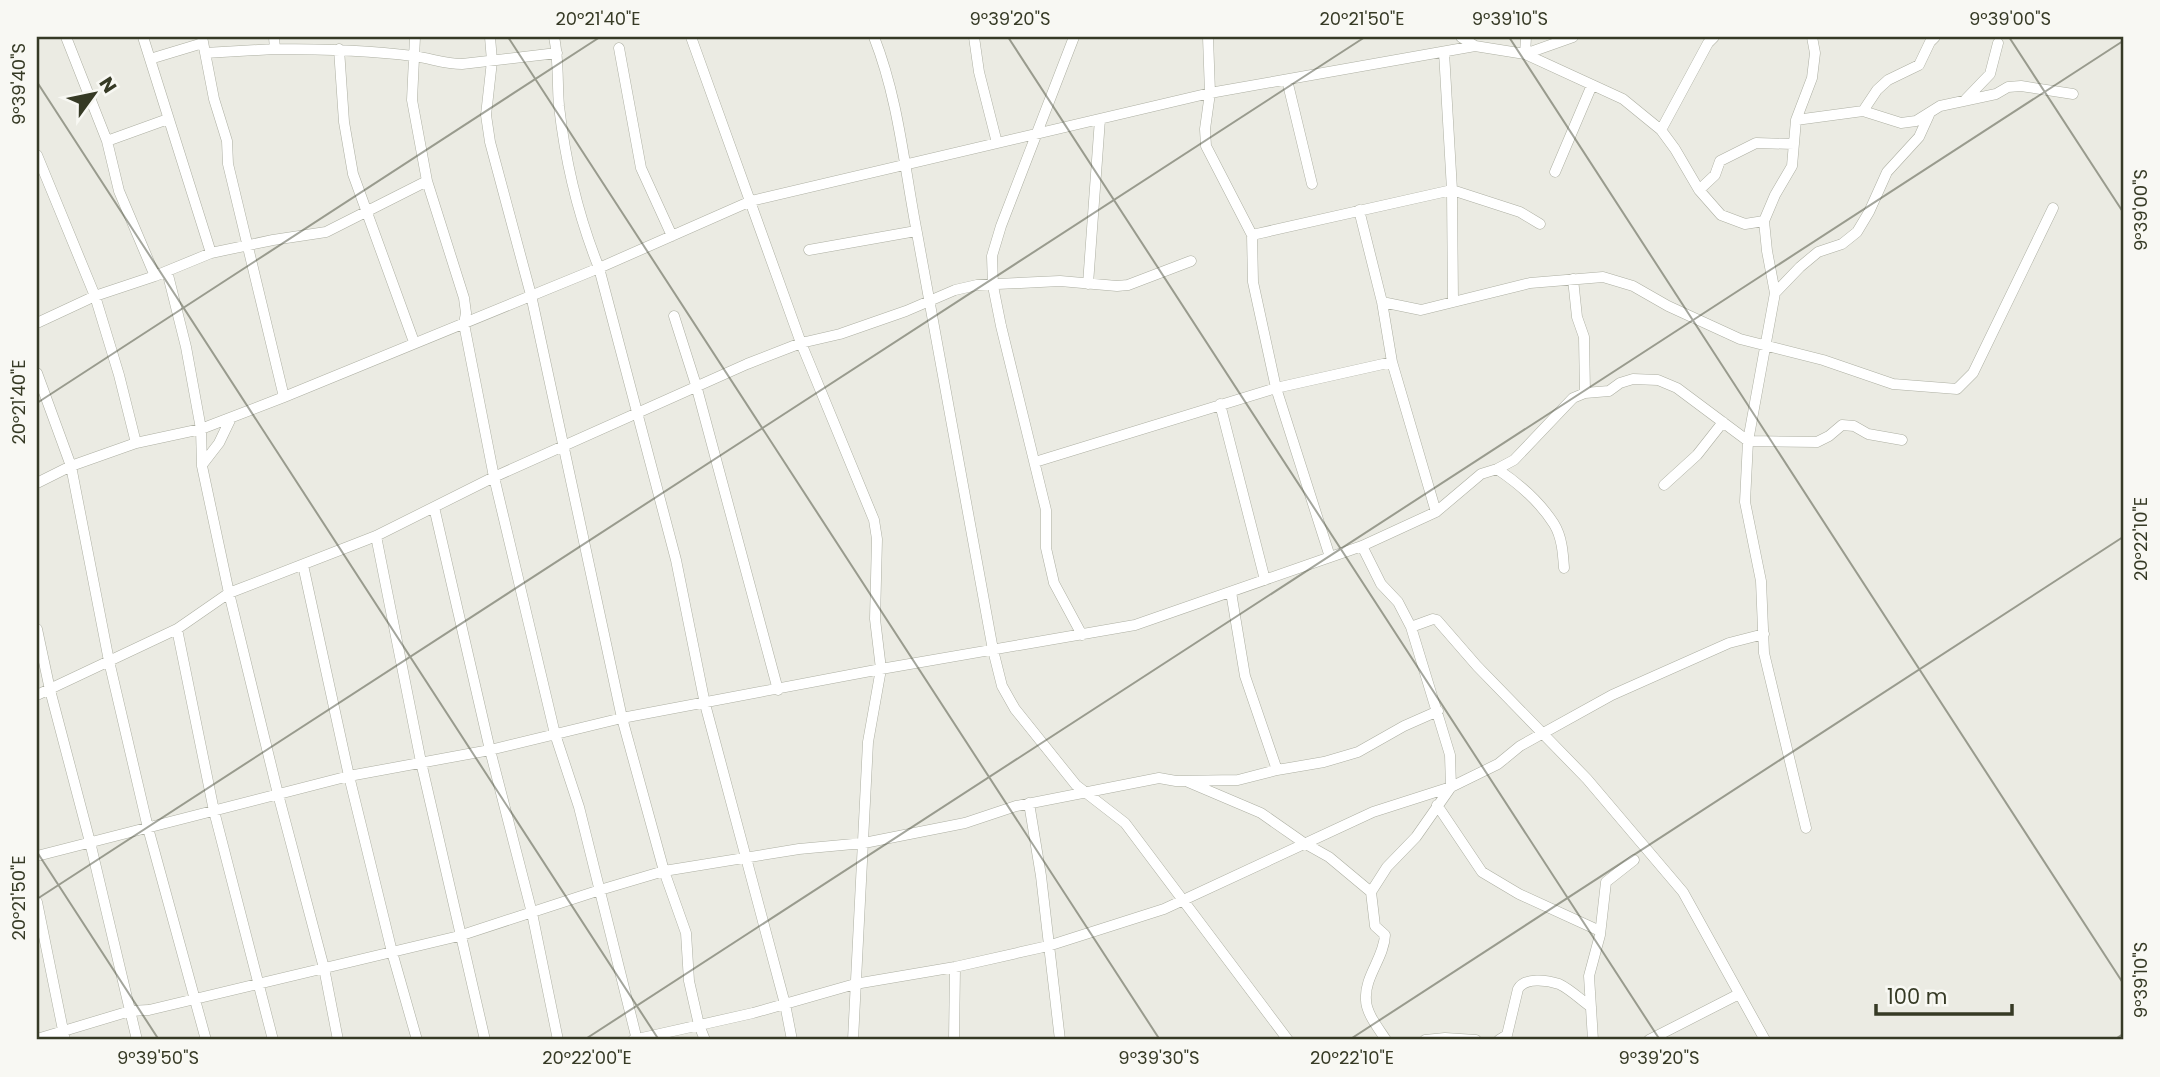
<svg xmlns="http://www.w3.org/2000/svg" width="2160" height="1077" viewBox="0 0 2160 1077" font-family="Poppins,sans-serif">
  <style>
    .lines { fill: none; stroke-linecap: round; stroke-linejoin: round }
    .minor-casing { stroke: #adafa2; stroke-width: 11 }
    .minor { stroke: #fff; stroke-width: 10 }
    .ticks { fill: none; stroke: #363a25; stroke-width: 2; stroke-opacity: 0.45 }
    .neatline { fill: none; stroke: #363a25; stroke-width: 2.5 }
    .ticks-label { font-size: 18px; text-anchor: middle; fill: #363a25 }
  </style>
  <rect width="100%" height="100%" fill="#ebebe3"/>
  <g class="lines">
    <g class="minor-casing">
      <path id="minor" d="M66,37L107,141L119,191L155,276
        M143,37L211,253
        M202,37L214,99L227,141L228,164L284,397
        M415,37L412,100L427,181L464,298L466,313L464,324L494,477L555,734L579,807L637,1040
        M490,37L492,61L486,115L490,142L531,295L622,718L664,871L686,933L689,981L699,1025L705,1040
        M554,37C559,60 557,83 559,106C565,159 579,218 599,268L676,560L705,704L785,1004L792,1040
        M691,37L801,343L874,520L877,539L875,619L881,669L868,742L853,1040
        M874,37C899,101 904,166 917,233C943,372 968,511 993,650L1002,686L1015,709L1076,785L1125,823L1288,1040
        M974,37L979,72L997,143
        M1074,37L1001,226L992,256L993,286L1001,326L1046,510V548L1054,583L1082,635
        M1208,37L1210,93L1205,129L1206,146L1252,235L1253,282L1276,388L1330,557
        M1461,37L1475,46
        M619,48L641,168L672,236
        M275,49C321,49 367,50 413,56C430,58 445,64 462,64L557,53
        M339,49L344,122L353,174L414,342
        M1444,52L1452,190L1453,302
        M205,53L275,49L274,37
        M1525,54L1573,37
        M1525,54L1526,37
        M150,59L203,43
        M1287,80L1312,184
        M1966,99L1990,74L1998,43
        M1863,111L1877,90L1888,80L1919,65L1930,42L1935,37
        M1796,120L1863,111L1901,123L1916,121L1940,106L1996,94L2008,87L2021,86L2073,94
        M1661,130L1708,43L1714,37
        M107,141L168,119
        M37,155L95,296L119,375L136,443
        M1555,172L1592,85
        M1699,190L1715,175L1720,161L1756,143L1794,144
        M1359,210L1382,302L1392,362L1436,512
        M1252,235L1452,190L1520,212L1540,224
        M809,250L916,231
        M167,271L186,347L201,429L202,466L229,593L278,794L324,968L338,1040
        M1573,279L1577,317L1584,337L1585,393
        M1088,284L1100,119
        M1775,293L1800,267L1818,252L1842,244L1857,232L1869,212L1887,172L1919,137L1929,115
        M1382,302L1421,310L1530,283L1603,277L1633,286L1668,306L1740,339L1823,360L1893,384L1957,389L1973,373L2053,208
        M674,316L696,385L778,690
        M37,323L95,296L155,276L211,253L273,240L326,232L427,181
        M37,373L71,466L109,661L148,828L206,1040
        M1220,404L1265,580
        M1035,462L1276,388L1392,362
        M202,465L219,443L231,418
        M1497,469C1518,483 1540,502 1554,524C1562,537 1563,553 1564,568
        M37,483L71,466L136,443L201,429L284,397L599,268L751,201L1210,93L1475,46L1525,54L1623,99L1661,130L1675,149L1699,190L1721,215L1745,224L1764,221
        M1664,485L1697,455L1723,422
        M434,507L490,750L532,913L558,1040
        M376,536L421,762L485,1040
        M1362,546L1381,584L1398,602L1411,627L1450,755L1451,787L1416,837L1387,867L1371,892L1375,926L1385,935C1384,958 1364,977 1366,1000C1366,1013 1379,1029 1386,1040
        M303,565L349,776L392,952L417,1040
        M1231,592L1245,676L1277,770
        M1411,627L1433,619L1437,620L1477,666L1587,779L1683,892L1765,1040
        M37,629L50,690L90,842L137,1040
        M177,629L214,811L273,1040
        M37,695L177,629L229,593L376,536L494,477L747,364L801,343L840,334L906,311L955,290L977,285L1060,281L1117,286L1128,285L1191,261
        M1188,782L1261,813L1304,843L1329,857L1371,892
        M1029,803L1041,876L1060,1040
        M1437,805L1482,872L1519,894L1600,931
        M1806,828L1764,653L1761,581L1745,502L1748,441L1775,293L1767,251L1764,221L1775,195L1792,166L1796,120L1812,78L1815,53L1812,37
        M37,856L349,776L490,750L622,718L881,669L1135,625L1362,546L1436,512L1481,474L1497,469L1514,460L1573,398L1585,393L1609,391L1620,383L1633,379L1658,380L1677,388L1748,441L1817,442L1829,436L1842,425L1854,426L1868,434L1902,440
        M37,902L65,1040
        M37,1039L130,1011L149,1010L459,936L600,890L664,871L799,849L864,843L965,823L1016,806L1159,778L1176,781L1238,780L1277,770L1324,762L1358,752L1404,726L1438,711
        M633,1040L753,1013L855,984L955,967L1048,946L1164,909L1373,812L1451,787L1498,764L1520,746L1612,695L1729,643L1764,634
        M954,1040L955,967
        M1425,1040L1445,1038L1476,1040
        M1499,1040L1507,1035L1518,989C1525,977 1547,980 1559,984C1570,989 1581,1000 1591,1007
        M1593,1040L1589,976L1600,935L1606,882L1634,860
        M1649,1040L1739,994"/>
    </g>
    <use href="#minor" class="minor"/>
  </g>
  <path class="ticks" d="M508,37L1160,1040M1008,37L1660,1040M1509,37L2123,983M2009,37L2123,212M37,82L659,1040M37,403L600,37M37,852L159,1040M37,899L1365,37M584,1040L2123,41M1349,1040L2123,537M2114,1040L2123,1034"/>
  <rect width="2160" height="1077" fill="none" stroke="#f8f8f3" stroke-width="77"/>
  <g transform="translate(94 94) rotate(57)" stroke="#f8f8f3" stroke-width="5" paint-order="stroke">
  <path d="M0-5L12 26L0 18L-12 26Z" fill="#363a25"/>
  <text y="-10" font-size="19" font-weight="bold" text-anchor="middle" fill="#363a25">N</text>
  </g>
  <path d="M1876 1004v10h136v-10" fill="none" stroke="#363a25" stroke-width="3.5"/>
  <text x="1887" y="1004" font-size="21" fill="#363a25" stroke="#f8f8f3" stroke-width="5" paint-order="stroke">100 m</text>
  <rect x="38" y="38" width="2084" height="1000" class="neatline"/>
  <g class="ticks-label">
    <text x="598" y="25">20°21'40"E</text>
    <text x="1010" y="25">9°39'20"S</text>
    <text x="1362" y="25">20°21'50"E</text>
    <text x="1510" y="25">9°39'10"S</text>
    <text x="2010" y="25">9°39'00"S</text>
    <text transform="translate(19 84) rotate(-90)" y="6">9°39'40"S</text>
    <text transform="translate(2141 210) rotate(-90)" y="6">9°39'00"S</text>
    <text transform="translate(19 402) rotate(-90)" y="6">20°21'40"E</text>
    <text transform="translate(2141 539) rotate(-90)" y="6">20°22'10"E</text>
    <text transform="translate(19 898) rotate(-90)" y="6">20°21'50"E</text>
    <text transform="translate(2141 980) rotate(-90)" y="6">9°39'10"S</text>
    <text x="158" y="1064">9°39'50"S</text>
    <text x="587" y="1064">20°22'00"E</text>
    <text x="1159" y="1064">9°39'30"S</text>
    <text x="1352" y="1064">20°22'10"E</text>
    <text x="1659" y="1064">9°39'20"S</text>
  </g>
</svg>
